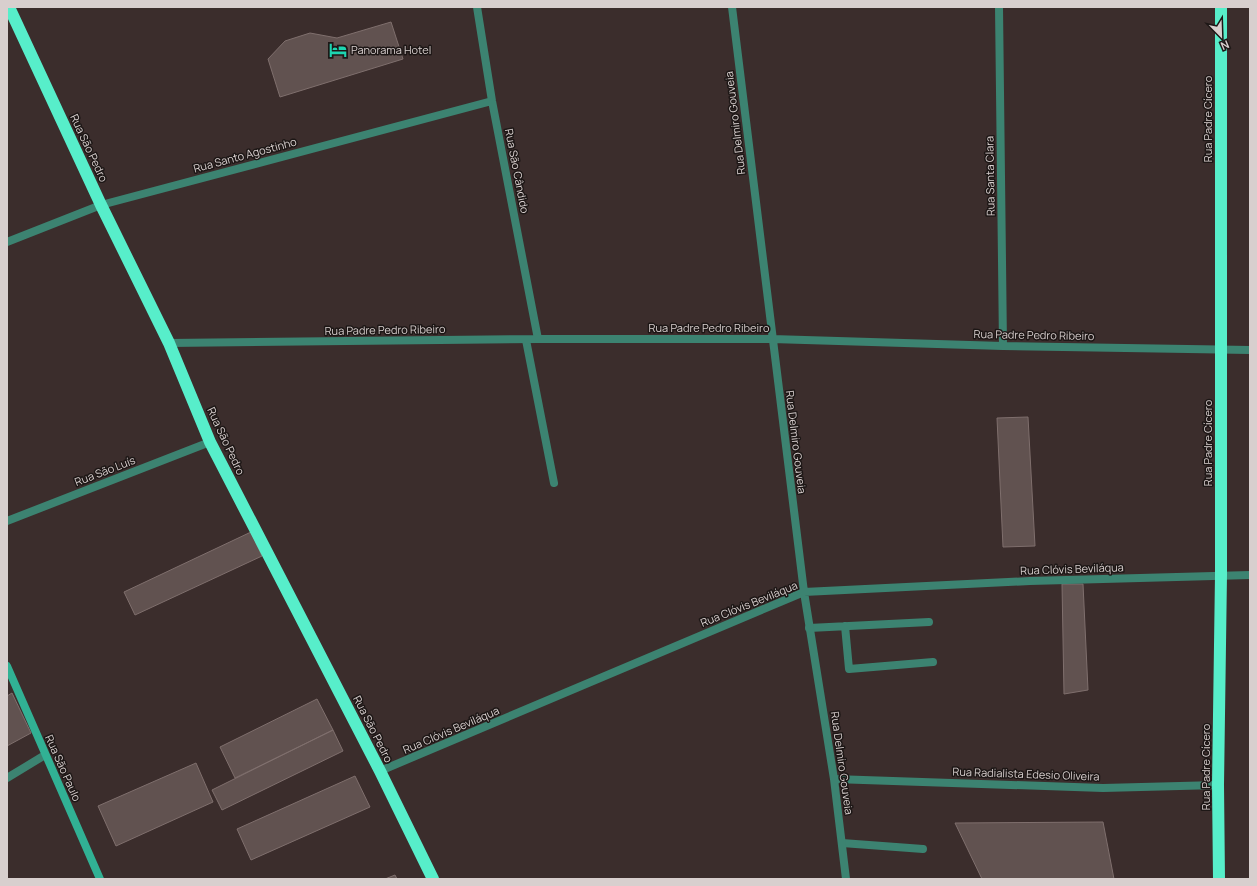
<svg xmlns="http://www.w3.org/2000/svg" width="1257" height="886" viewBox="0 0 1257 886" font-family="Manrope,sans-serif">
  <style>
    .building { fill: #615250; stroke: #7f6f6d }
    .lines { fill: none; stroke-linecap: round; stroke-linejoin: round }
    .lane { stroke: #3c8371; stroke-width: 8 }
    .street { stroke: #3c8371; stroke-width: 8 }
    .secondary { stroke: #31b194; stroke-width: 8 }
    .highway { stroke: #57eeca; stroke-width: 12 }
    .labels { text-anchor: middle; stroke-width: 3; stroke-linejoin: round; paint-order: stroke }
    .poi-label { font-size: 11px; fill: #d8cfce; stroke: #1d1716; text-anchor: start }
    .street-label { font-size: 11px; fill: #d8cfce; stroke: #1d1716 }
  </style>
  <rect width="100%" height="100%" fill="#3b2d2c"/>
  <path class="building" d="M391,22L403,59L280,97L268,59L285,41L310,33L337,38Z
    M1028,417L1035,546L1003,547L997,418Z
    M251,532L262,556L135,615L124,592Z
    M1062,584H1083L1088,690L1064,694Z
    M12,693L31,733L7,746V696Z
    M317,699L333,730L235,778L220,747Z
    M333,730L343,751L222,810L212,790Z
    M196,763L213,802L116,846L98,806Z
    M355,776L370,807L251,860L237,829Z
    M1103,822L1114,879H982L955,823Z
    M395,875L397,879H385Z"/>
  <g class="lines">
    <path class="lane" d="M526,340L554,483
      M845,626L849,669L933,662
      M809,628L929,622
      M842,843L923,849"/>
    <path class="street" d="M477,7L492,101L538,339
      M732,7L804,592L834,779L846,879
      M999,7L1003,346
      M7,242L101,205L492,101
      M169,343L538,339H772L1003,346L1250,350
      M7,521L210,442
      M380,771L804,592L1030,581L1250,575
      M7,778L45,755
      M834,779L1103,788L1218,785"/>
    <path class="secondary" d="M7,666L100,879"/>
    <path class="highway" d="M9,7L101,205L169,343L210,442L380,771L433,879
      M1219,879L1218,785L1221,575V7"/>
  </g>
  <defs>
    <g id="hotel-bare" transform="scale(1.38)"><path d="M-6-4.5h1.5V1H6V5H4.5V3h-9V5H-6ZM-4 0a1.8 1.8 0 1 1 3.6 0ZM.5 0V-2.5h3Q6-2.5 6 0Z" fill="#1dd5b1" stroke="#1d1716" stroke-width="2.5" paint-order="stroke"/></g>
  </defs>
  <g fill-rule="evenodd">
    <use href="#hotel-bare" x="338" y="50"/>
  </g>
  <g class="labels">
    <g class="poi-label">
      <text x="351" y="54">Panorama Hotel</text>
    </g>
    <g class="street-label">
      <text transform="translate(1208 119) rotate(-90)" y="4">Rua Padre Cícero</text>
      <text transform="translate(735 123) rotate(-97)" y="4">Rua Delmiro Gouveia</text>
      <text transform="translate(89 148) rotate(65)" y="4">Rua São Pedro</text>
      <text transform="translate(245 155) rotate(-15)" y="4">Rua Santo Agostinho</text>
      <text transform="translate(517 171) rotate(79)" y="4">Rua São Cândido</text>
      <text transform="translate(990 176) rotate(-91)" y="4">Rua Santa Clara</text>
      <text x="709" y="332">Rua Padre Pedro Ribeiro</text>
      <text transform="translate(385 330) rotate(-1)" y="4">Rua Padre Pedro Ribeiro</text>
      <text transform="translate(1034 335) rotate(1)" y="4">Rua Padre Pedro Ribeiro</text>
      <text transform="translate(226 441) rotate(65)" y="4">Rua São Pedro</text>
      <text transform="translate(796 442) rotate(83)" y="4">Rua Delmiro Gouveia</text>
      <text transform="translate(1208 443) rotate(-90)" y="4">Rua Padre Cícero</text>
      <text transform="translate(105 471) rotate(-21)" y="4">Rua São Luís</text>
      <text transform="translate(1072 569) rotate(-2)" y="4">Rua Clóvis Beviláqua</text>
      <text transform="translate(749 604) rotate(-22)" y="4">Rua Clóvis Beviláqua</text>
      <text transform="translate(373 729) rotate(63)" y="4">Rua São Pedro</text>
      <text transform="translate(451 730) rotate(-23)" y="4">Rua Clóvis Beviláqua</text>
      <text transform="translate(842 763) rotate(82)" y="4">Rua Delmiro Gouveia</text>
      <text transform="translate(1206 767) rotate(-90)" y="4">Rua Padre Cícero</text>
      <text transform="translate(63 768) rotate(66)" y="4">Rua São Paulo</text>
      <text transform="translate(1026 774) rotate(2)" y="4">Rua Radialista Edesio Oliveira</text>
    </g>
  </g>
  <rect width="1257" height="886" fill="none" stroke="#d8cfce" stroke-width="16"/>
  <g transform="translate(1221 36) rotate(157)" stroke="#1d1716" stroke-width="3" paint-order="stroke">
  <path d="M0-3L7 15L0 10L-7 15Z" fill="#d8cfce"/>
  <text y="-6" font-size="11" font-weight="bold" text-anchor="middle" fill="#d8cfce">N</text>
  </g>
</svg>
